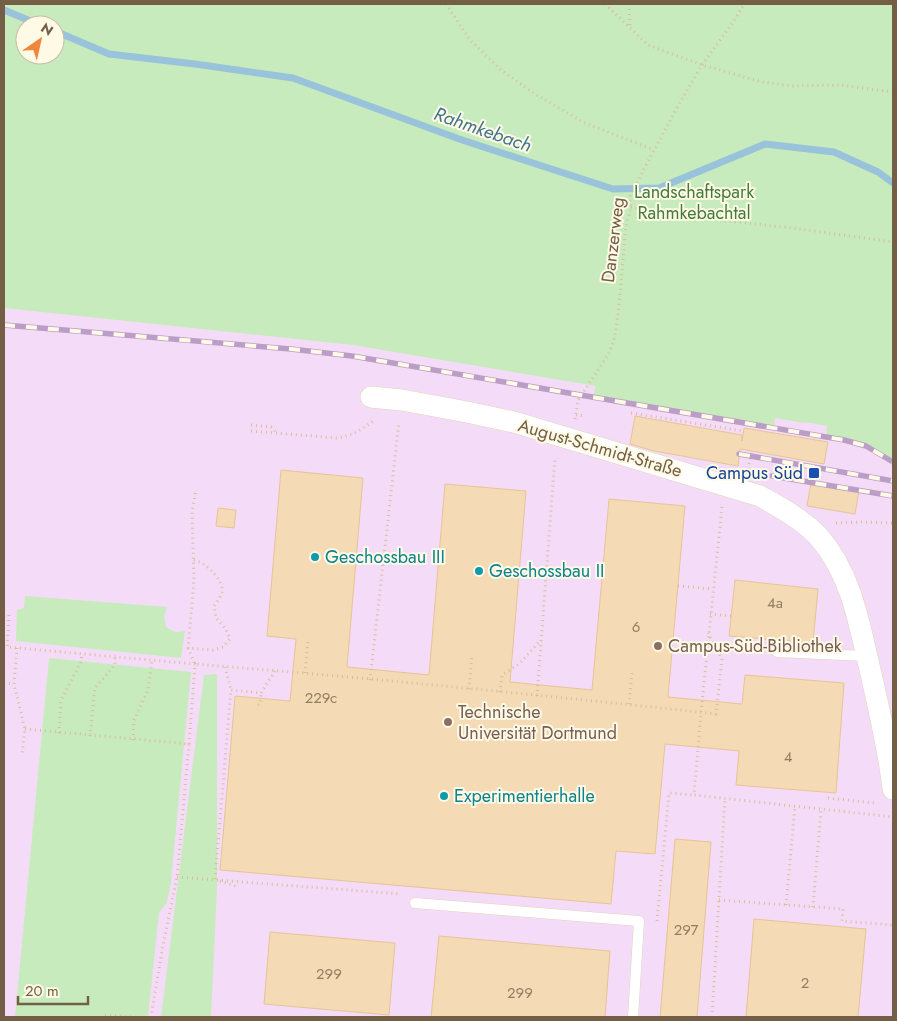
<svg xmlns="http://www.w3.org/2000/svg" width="897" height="1021" viewBox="0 0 897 1021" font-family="Jost,sans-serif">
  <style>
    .education { fill: #f4dcf9 }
    .green { fill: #c7ebbd; fill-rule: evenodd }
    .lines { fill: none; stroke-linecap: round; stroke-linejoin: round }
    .stream { stroke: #98c3da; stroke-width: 7 }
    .building { fill: #f4dab5; stroke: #e7c495 }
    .lane-casing { stroke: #e1d4bb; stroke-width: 11 }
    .street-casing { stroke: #e1d4bb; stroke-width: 22 }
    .path { stroke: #d8be99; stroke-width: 3; stroke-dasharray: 1 4; stroke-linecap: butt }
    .lane { stroke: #fff; stroke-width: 10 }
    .street { stroke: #fff; stroke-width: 21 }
    .rail-casing { stroke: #bb9ec6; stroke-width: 5.5 }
    .rail { stroke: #fffae6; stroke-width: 4; stroke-dasharray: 11; stroke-linecap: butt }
    .transit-dot { fill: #1a4fb4; stroke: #fffae6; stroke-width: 2 }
    .culture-dot { fill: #0f9aa8; stroke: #fffae6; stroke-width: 2 }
    .education-dot { fill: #8d6e63; stroke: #fffae6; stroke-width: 2 }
    .labels { text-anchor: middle; stroke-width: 4; stroke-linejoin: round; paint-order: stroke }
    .number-label { font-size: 15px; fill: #947e62 }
    .park-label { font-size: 18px; fill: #437b3d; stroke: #fffae6 }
    .street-label { font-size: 18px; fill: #745f46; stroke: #fffae6 }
    .transit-label { font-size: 18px; fill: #164399; stroke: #fffae6; text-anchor: end }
    .culture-label { font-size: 18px; fill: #0d838f; stroke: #fffae6; text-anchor: start }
    .education-label { font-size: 18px; fill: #785e54; stroke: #fffae6; text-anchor: start }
    .water-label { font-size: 19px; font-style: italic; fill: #417491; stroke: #fffae6 }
  </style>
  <rect width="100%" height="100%" fill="#fdf7df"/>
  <path class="education" d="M4,284L893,427V1017H4Z"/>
  <path class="green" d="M4,4H893V464L859,445L826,439L827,426L805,422L804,423L775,418L773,430L592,398L596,386L353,345L4,308ZM25,25H55V55H25Z
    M25,596L167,607L164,617L166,627L175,632L185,631L181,658L16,641L17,610L24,608Z
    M49,658L191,672L171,882L167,902L159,913L148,1017H15Z
    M217,674V889L211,1017H161L204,675Z"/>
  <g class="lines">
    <path class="stream" d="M4,10L40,25
      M55,31L109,54L195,64L293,78L462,140L613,189L659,188L765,144L834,152L878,172L893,183"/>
  </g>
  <path class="building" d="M635,416L742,435V441L744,428L828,442L824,464L740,449L738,466L654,451L630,444Z
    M281,470L363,478L347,667L429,675L445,484L526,491L510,682L592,690L609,499L685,506L668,697L742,704L745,675L844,683L836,793L736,785L739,751L665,744L655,854L616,851L611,904L220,870L235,696L290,701L296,639L267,636Z
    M811,483L859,491L855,514L807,506Z
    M218,508L236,510L234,528L216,526Z
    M735,580L818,589L813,643L729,636Z
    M675,839L711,842L697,1017H660Z
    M754,919L866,929L858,1017H746Z
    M270,932L395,943L389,1015L264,1004Z
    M439,936L610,951L605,1017H431Z"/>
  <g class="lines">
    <g class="lane-casing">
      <path id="lane" d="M777,652L866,656
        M415,903L639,921L633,1017"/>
    </g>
    <g class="street-casing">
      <path id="street" d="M371,397L402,400L467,412L514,422L760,496C781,508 802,519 819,537C853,576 860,629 872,678C880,715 889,751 893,789"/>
    </g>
    <path class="path" d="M446,4L470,40L501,70L535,94L585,123L654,150
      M605,4L648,45L702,65L762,82L793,86L840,85L893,92
      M629,4L630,28
      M631,207L691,217L792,228L893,242
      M631,413L743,431
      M576,415L586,416
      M575,419L578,400L608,355L614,341L619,306L626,226L631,207L629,199L644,169L679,104L702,65L734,21L744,4
      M251,425L271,427L276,432
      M251,431L337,438C353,436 362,429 375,420
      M748,469L752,451
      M722,507L701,713L694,795L893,817
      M836,523L861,522L893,523
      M194,560C204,562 221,577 222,588C223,594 218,601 214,606L216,618L226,629L230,639L223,647L213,650L188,648L194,580L192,512L196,490
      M678,586L713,589
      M710,614L731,616
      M4,615H9L7,647L195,664L189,744
      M17,648L14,684L25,729L22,755
      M188,648L195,664C369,678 543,695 716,714L722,659L708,633
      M225,667L231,690
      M305,673L308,640
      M370,680L399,422
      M4,683L14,684
      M469,689L472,654
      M500,692L502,675L519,664L541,640
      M537,696L555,457
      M629,704L632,673
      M258,705L260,704L261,693
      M25,729L189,744L177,877L163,945L151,1017
      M59,733L61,700L81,662L82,654
      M90,736L95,688L115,665V657
      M133,740L134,720L148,690L152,660
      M828,798L875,803
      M177,877L401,894
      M215,879L231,690L261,693L275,671
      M220,881L239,887
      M719,900L843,909L842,921L893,925
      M786,905L795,806
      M813,907L821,809
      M657,921L669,793L694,795
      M105,1015L133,1017
      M712,1017L725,798"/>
    <use href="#lane" class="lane"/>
    <use href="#street" class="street"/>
    <g class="rail-casing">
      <path id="rail" d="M4,325L291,349L352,356L844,440L866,446L893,462
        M739,454L893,481
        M772,476L893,496"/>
    </g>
    <use href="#rail" class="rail"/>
  </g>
  <rect class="transit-dot" x="808" y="467" width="12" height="12" rx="2.5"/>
  <g class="culture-dot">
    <circle cx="315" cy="557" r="5"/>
    <circle cx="479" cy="571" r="5"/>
    <circle cx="444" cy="796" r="5"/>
  </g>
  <g class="education-dot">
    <circle cx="658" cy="646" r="5"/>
    <circle cx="448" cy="722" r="5"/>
  </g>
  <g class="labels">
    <g class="number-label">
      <text x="775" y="608">4a</text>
      <text x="636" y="632">6</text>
      <text x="321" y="703">229c</text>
      <text x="788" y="762">4</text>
      <text x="686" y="935">297</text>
      <text x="329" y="979">299</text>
      <text x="805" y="988">2</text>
      <text x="520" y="998">299</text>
    </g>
    <g class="park-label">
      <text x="694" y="198">Landschaftspark<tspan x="694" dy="21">Rahmkebachtal</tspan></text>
    </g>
    <g class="street-label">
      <text transform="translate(613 240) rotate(-83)" y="6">Danzerweg</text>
      <text transform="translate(600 448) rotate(16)" y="6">August-Schmidt-Straße</text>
    </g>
    <g class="transit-label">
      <text x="803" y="479">Campus Süd</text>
    </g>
    <g class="culture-label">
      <text x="325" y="563">Geschossbau III</text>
      <text x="489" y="577">Geschossbau II</text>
      <text x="454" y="802">Experimentierhalle</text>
    </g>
    <g class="education-label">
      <text x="668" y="652">Campus-Süd-Bibliothek</text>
      <text x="458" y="718">Technische<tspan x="458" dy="21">Universität Dortmund</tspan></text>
    </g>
    <g class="water-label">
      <text transform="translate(483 129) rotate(19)" y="7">Rahmkebach</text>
    </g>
  </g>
  <rect width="897" height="1021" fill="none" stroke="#745f46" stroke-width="10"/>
  <g transform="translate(40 40) rotate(34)"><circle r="24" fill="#fffae6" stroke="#c7bca6"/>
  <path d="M0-4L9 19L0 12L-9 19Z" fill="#ef863c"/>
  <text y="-8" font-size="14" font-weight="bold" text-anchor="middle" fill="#745f46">N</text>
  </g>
  <path d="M18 996v8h70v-8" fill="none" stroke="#745f46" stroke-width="2.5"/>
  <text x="25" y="996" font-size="15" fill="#745f46" stroke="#fffae6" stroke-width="4" paint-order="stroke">20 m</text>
</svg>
